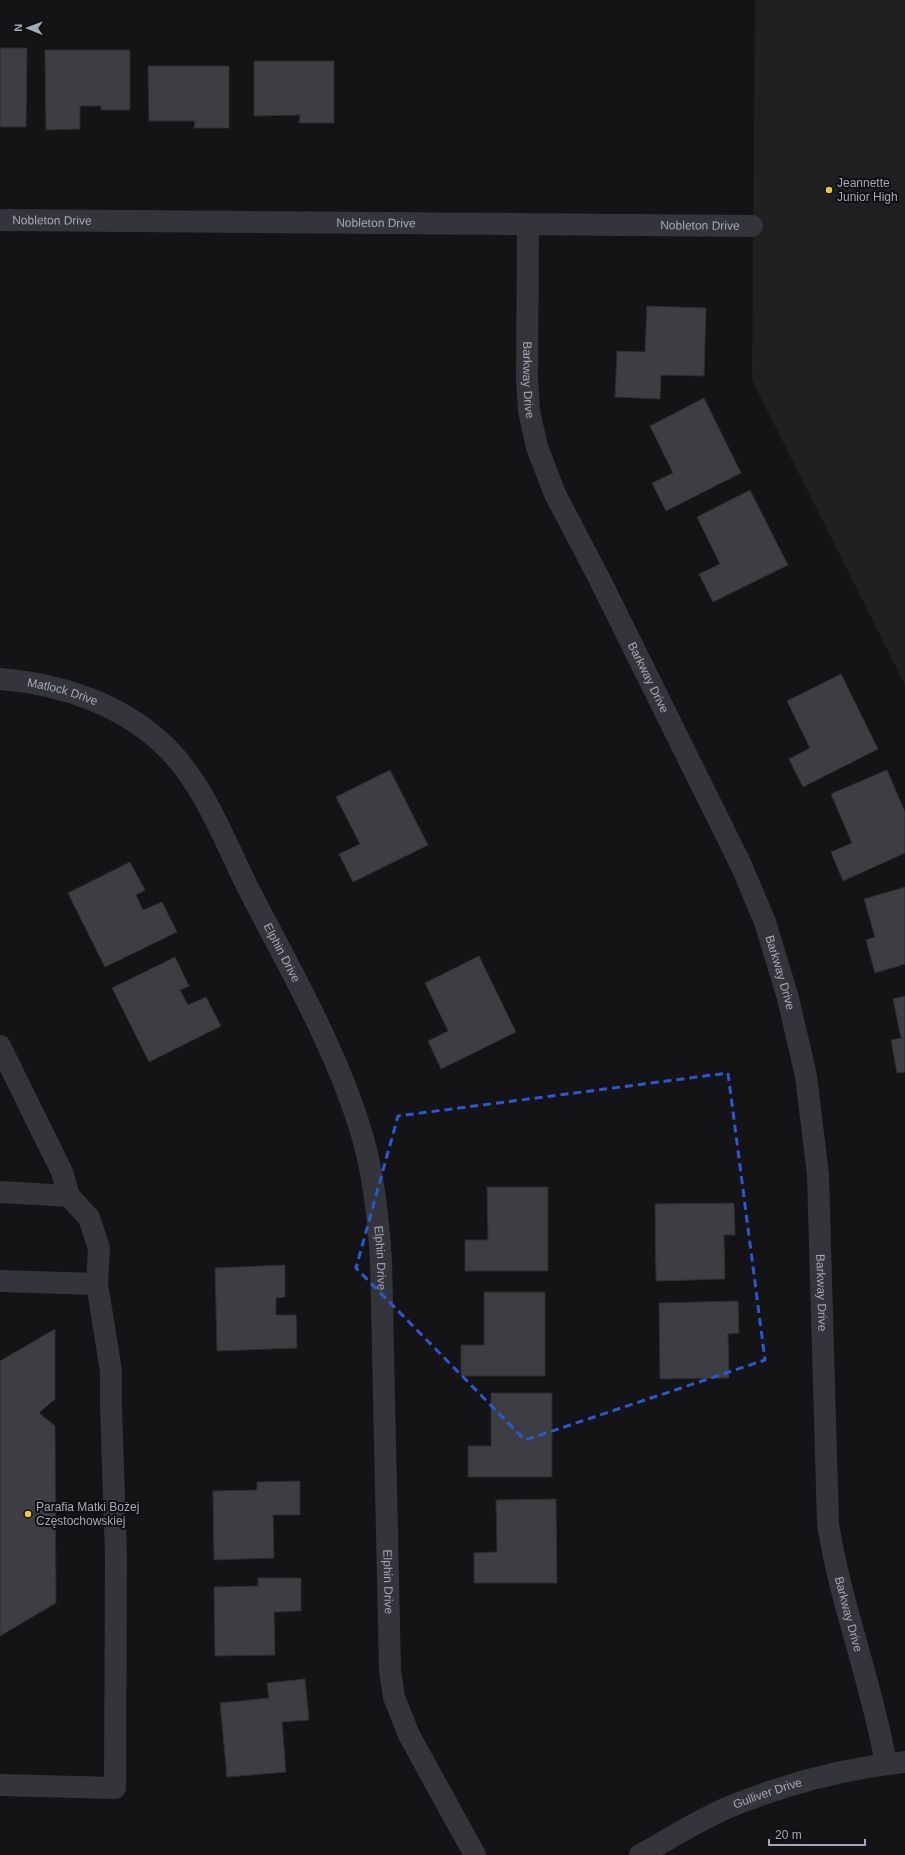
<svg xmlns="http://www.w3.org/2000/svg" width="905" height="1855" viewBox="0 0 905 1855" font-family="Arial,sans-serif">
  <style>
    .built { fill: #201f22 }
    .building { fill: #3e3d42; stroke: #2e2d31 }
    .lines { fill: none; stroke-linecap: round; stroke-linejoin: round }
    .minor { stroke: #34353a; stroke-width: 22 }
    .marked { fill: none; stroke: #2b57d5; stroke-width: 3; stroke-dasharray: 8 5; stroke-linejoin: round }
    .poi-dot { fill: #f3c82d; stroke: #0f0e10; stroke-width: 1.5 }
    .labels { text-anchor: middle; stroke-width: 4; stroke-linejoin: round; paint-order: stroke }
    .poi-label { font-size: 12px; fill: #a5a8b6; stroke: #0f0e10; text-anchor: start }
    .street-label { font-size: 12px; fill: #a5a8b6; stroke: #0f0e10 }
  </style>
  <rect width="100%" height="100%" fill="#141315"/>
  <path class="built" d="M755,0H905V685L752,380Z"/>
  <path class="building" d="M0,48H27L26,127H0Z
    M45,50H130V110H101V106H80V129L46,130Z
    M254,61H334V123H299L300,115L254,116Z
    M148,66H229V128H194L195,121H149Z
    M647,306L706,308L704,376L661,375L660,399L615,397L617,351L645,352Z
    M704,398L741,473L666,511L652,483L673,473L650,426Z
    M750,490L788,565L713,602L699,574L720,564L697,517Z
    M841,674L878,749L803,787L789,759L810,748L787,701Z
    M390,770L428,845L353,882L339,854L360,844L336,797Z
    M887,770L905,812V853L843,881L831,852L852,843L831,794Z
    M130,862L145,890L136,895L143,910L162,902L177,932L105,967L68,893Z
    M905,887V964L875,973L866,940L875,937L864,899Z
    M479,956L516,1032L441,1069L428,1041L448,1031L425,983Z
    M175,957L189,986L180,990L188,1005L206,997L221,1026L149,1062L112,988Z
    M905,996V1072L897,1073L891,1040L901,1038L893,999Z
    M487,1187H548V1271H465V1240H488Z
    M734,1203L735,1235H724L725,1279L656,1281L655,1204Z
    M285,1265V1297L276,1298V1315H296L297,1348L217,1351L215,1268Z
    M484,1292H545V1376H461V1345H484Z
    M738,1301L739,1333L728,1334L729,1378L660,1379L659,1303Z
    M55,1329V1399L39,1413L55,1426L56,1603L0,1636V1361Z
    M491,1393H552V1477H468V1446H491Z
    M300,1481V1515H273L274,1558L214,1560L213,1491L257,1490V1482Z
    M556,1499L557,1583H474V1553L497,1552L496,1500Z
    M258,1578H301V1611L274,1612L275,1655L215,1656L214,1587L258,1586Z
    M305,1679L309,1720L282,1722L286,1772L227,1777L220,1703L269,1698L267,1683Z"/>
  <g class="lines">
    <g class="minor">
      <path id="s1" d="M0,220L752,226"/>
      <path id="s2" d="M528,225L527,380L529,411L537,447L555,494L599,578L741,865L765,922L788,998L806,1076L818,1175L828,1524C841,1606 872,1683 886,1764"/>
      <path id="s3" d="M0,679C62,684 125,705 169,750C204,786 225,841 247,886C289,968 337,1049 363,1138C374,1178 378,1218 381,1260L390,1670L394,1697L409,1735L475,1855"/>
      <path d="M0,1046L62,1172L69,1196"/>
      <path d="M0,1192L69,1196L89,1218L99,1248L97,1284L0,1281"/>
      <path d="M0,1785L115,1788L116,1557L111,1406V1371L97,1284"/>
      <path id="s4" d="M640,1855C671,1838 701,1818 734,1805C789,1783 847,1768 905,1762"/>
    </g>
  </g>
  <path class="marked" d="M728,1073L765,1360L525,1440L356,1268L398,1116Z"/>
  <g class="poi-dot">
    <circle cx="829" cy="190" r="4"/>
    <circle cx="28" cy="1514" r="4"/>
  </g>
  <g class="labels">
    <g class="poi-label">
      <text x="837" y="187">Jeannette<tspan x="837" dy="14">Junior High</tspan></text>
      <text x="36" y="1511">Parafia Matki Bożej<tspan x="36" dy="14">Częstochowskiej</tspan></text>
    </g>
    <g class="street-label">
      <text dy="4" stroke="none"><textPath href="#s1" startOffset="52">Nobleton Drive</textPath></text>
      <text dy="4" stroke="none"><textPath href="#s1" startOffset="376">Nobleton Drive</textPath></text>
      <text dy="4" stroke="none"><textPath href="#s1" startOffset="700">Nobleton Drive</textPath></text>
      <text dy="4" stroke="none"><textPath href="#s2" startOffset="155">Barkway Drive</textPath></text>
      <text dy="4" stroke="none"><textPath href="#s2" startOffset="479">Barkway Drive</textPath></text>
      <text dy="4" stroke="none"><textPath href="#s3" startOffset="64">Matlock Drive</textPath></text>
      <text dy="4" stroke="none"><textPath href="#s3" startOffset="420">Elphin Drive</textPath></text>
      <text dy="4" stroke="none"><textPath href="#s2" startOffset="803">Barkway Drive</textPath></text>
      <text dy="4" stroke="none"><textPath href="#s3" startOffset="744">Elphin Drive</textPath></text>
      <text dy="4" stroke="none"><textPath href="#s2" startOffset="1127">Barkway Drive</textPath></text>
      <text dy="4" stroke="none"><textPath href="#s3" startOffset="1068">Elphin Drive</textPath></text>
      <text dy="4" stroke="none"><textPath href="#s2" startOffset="1451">Barkway Drive</textPath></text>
      <text dy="4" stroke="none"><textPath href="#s4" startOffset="142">Gulliver Drive</textPath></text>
    </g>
  </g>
  <g transform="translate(28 28) rotate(271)" stroke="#0f0e10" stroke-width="3" paint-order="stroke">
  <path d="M0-3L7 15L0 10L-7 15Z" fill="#a5a8b6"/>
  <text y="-6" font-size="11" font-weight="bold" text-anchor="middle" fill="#a5a8b6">N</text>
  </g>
  <path d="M769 1839v6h96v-6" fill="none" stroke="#a5a8b6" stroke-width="2"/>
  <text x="775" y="1839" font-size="12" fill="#a5a8b6" stroke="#0f0e10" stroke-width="3" paint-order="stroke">20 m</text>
</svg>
